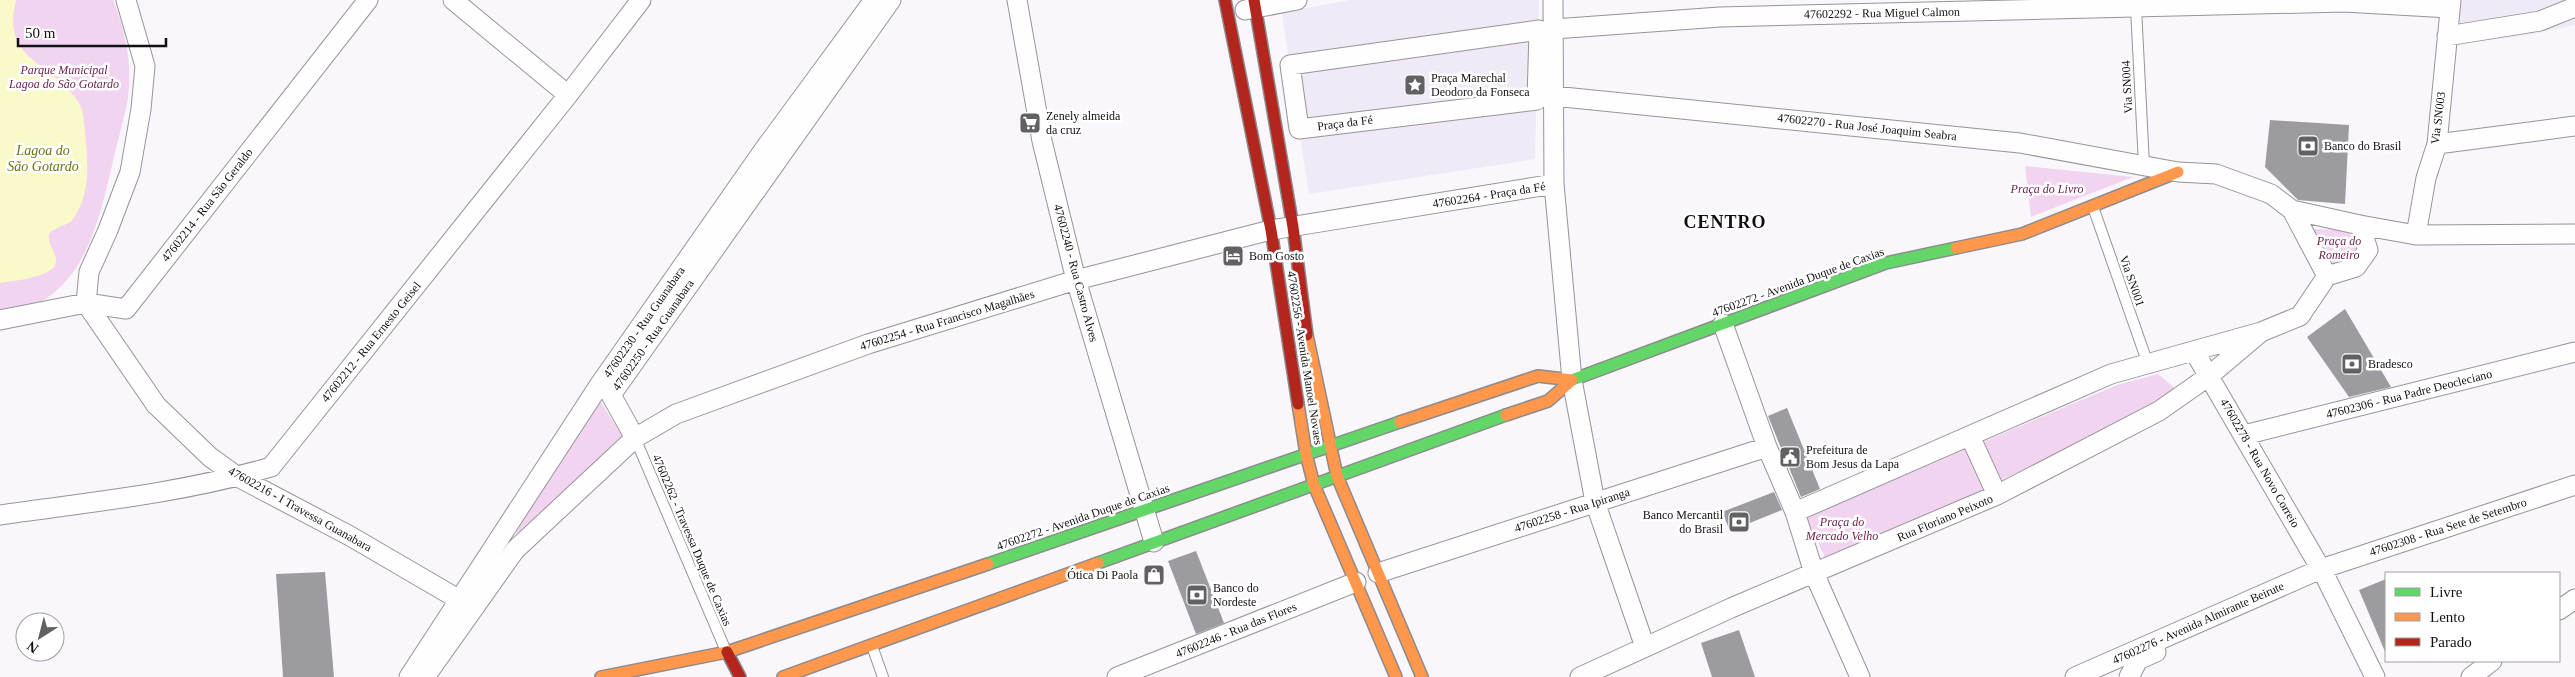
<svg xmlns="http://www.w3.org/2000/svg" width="2575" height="677" viewBox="0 0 2575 677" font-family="'Times New Roman',serif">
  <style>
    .green { fill: #f2d4f0 }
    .plaza { fill: #efeaf6 }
    .water { fill: #f9f9ca }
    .building { fill: #9c9ba0 }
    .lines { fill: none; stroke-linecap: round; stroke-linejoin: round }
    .lane-casing { stroke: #959496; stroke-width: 12 }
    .street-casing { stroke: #959496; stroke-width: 21 }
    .fast-casing { stroke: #8c8a8d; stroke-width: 14 }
    .slow-casing { stroke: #8c8a8d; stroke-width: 14 }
    .jam-casing { stroke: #8c8a8d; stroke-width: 14 }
    .lane { stroke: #fefeff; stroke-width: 10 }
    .street { stroke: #fefeff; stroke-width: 19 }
    .fast { stroke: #63d668; stroke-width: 11 }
    .slow { stroke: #ff974d; stroke-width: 11 }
    .jam { stroke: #b3261e; stroke-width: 11 }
    .labels { text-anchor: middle; stroke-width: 5; stroke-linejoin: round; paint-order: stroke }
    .street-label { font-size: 12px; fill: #101010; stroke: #fff }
    .park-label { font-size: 12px; font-style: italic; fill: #6d1b4a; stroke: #fff }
    .poi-label { font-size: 12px; fill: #101010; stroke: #fff; text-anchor: start }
    .water-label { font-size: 14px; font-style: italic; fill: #6e7510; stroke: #fff }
    .district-label { font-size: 18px; font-weight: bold; letter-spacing: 1px; fill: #101010; stroke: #fff }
  </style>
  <rect width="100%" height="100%" fill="#f9f6fc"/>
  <path class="green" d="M0,0H113C124,26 131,58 129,86C128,108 120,131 115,153C102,205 93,268 44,300C32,308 14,310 0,313Z
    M2025,166L2133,177L2031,217Z
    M2311,229L2346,230L2357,242C2360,258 2348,260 2336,265L2329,261Z
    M2158,374L2177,390L2157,405L1828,564L1806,517L2117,385Z
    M600,401L623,437L518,536L516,527Z"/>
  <path class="plaza" d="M1350,0H1539L1535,159L1309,194L1282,13Z
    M2461,0H2575V25L2523,36L2455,44Z"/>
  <path class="water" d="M0,0H16C1,61 50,60 77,100C84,109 84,122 85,133C88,163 91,191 74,218C69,226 55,226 49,234C47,244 56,251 56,261C57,277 12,281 0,283Z"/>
  <path class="building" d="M2270,120L2349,125L2345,204L2298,200L2265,167Z
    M2345,309L2391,387L2349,397L2307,337Z
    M1787,408L1820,489L1801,497L1768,416Z
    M1774,492L1782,510L1730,531L1722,512Z
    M1196,551L1224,623L1196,634L1168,561Z
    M325,572L334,677H283L276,574Z
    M2386,579V654L2359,590Z
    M1739,630L1755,677H1712L1701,643Z"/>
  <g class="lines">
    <g class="lane-casing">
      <path id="lane" d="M2136,8L2144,165
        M2093,207L2148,364
        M635,438L726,651
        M872,646L883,677"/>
    </g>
    <g class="street-casing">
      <path id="street" d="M126,0L145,66L141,109L130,172L108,230L89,272L86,303L156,405L210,457L238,477L350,536L458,599
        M453,0L568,95
        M1017,0L1042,141L1076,280L1154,542
        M1245,10L1297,0
        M1554,29L1720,17L2344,2L2450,8
        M1539,30L1537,100L1299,129L1290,65Z
        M2447,36L2540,21L2575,7
        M1553,96L2020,143L2178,172L2216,174L2271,194L2292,210L2360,225L2416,235L2575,234
        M2437,144L2575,126
        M1554,184L1572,380L1595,502L1645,647
        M2292,210L2327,276
        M2416,235L2426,178L2437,144L2451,0
        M0,320L86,303L126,309L368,0
        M1723,324L1767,447L1795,512L1814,573L1860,677
        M2261,332L2300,316L2327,276L2356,267L2368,250L2360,225
        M2194,351L2325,576L2375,677
        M2244,435L2575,352
        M1970,436L1997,495
        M635,438L676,414L868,344L1076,280L1271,230L1554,184L1553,0
        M0,515C91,502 183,493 271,467L568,95L641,0
        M1378,573L1767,447
        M2559,610L2575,599
        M409,677L600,384L763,151L874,0
        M425,677L515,550L635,438L611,395L891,0
        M1117,677L1356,582
        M1580,677L1731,608L1997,495L2159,411L2209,376L2261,332L2111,374L1795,512
        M2075,677L2321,569L2575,485
        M2129,677L2138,660L2156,652
        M2471,677L2492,661"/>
    </g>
    <g class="fast-casing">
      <path id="fast" d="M1572,380L1886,263L1956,248
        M1098,563L1506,415
        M988,564L1400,422"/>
    </g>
    <g class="slow-casing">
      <path id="slow" d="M1956,248L2022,234L2178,172
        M1307,335L1337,476L1422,677
        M1298,404L1306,454L1314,485L1396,677
        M1400,422L1538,376L1572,380L1548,401L1506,415
        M601,677L727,652L988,564
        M783,677L1098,563"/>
    </g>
    <g class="jam-casing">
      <path id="jam" d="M1225,0L1271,230L1298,404
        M1254,0L1293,227L1307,335
        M727,652L740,677"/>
    </g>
    <use href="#lane" class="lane"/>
    <use href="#street" class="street"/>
    <use href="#fast" class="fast"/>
    <use href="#slow" class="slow"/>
    <use href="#jam" class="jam"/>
  </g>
  <defs>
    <g id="sight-square" transform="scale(1.125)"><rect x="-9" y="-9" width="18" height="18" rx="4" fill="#626063" stroke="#fff"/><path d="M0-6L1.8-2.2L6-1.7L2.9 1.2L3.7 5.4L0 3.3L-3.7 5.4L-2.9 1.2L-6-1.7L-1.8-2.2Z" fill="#fff"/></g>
    <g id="supermarket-square" transform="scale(1.125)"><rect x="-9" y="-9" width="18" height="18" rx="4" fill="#626063" stroke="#fff"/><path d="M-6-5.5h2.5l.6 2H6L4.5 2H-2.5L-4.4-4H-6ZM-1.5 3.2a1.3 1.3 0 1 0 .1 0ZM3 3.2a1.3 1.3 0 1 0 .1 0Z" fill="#fff"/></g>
    <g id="bank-square" transform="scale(1.125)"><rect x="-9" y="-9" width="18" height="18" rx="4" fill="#626063" stroke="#fff"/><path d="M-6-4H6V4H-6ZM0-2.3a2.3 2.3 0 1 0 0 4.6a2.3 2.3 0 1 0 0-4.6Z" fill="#fff"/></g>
    <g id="hotel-square" transform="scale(1.125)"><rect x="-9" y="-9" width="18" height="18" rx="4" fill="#626063" stroke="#fff"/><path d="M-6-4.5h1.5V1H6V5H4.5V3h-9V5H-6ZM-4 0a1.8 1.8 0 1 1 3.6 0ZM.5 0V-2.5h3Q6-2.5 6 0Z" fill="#fff"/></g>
    <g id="civic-square" transform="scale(1.125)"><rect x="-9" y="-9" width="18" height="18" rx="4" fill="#626063" stroke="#fff"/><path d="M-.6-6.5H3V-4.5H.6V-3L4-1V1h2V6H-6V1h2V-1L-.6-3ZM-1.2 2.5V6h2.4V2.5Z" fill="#fff"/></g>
    <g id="shop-square" transform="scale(1.125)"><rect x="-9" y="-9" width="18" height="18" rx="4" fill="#626063" stroke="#fff"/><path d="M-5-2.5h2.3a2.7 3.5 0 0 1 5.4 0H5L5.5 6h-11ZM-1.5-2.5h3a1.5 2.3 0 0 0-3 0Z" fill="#fff"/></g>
  </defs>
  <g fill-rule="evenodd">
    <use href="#sight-square" x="1415" y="85"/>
    <use href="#supermarket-square" x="1030" y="123"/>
    <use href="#bank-square" x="2308" y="146"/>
    <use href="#hotel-square" x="1233" y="256"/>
    <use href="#bank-square" x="2352" y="364"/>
    <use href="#civic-square" x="1790" y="457"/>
    <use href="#bank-square" x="1739" y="522"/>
    <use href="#shop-square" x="1154" y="575"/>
    <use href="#bank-square" x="1197" y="595"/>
  </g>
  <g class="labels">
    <g class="street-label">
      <text transform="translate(1882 13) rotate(-1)" y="4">47602292 - Rua Miguel Calmon</text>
      <text transform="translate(2127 87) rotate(-93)" y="4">Via SN004</text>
      <text transform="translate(2438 118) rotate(-83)" y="4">Via SN003</text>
      <text transform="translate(1345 123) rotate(-7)" y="4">Praça da Fé</text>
      <text transform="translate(1867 127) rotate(6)" y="4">47602270 - Rua José Joaquim Seabra</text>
      <text transform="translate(1489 195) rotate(-9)" y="4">47602264 - Praça da Fé</text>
      <text transform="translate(207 205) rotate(-52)" y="4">47602214 - Rua São Geraldo</text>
      <text transform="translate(1076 273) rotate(75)" y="4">47602240 - Rua Castro Alves</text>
      <text transform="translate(2132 281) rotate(71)" y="4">Via SN001</text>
      <text transform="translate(1798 282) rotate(-20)" y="4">47602272 - Avenida Duque de Caxias</text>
      <text transform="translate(947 320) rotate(-17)" y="4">47602254 - Rua Francisco Magalhães</text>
      <text transform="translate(644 322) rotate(-55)" y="4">47602230 - Rua Guanabara</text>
      <text transform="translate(653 335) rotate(-55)" y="4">47602250 - Rua Guanabara</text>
      <text transform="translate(371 342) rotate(-51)" y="4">47602212 - Rua Ernesto Geisel</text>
      <text transform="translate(1305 358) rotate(81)" y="4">47602256 - Avenida Manoel Novaes</text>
      <text transform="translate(2409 394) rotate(-14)" y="4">47602306 - Rua Padre Deocleciano</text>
      <text transform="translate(2260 463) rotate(60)" y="4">47602278 - Rua Novo Correio</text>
      <text transform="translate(300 509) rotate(29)" y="4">47602216 - I Travessa Guanabara</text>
      <text transform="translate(1572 510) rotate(-18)" y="4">47602258 - Rua Ipiranga</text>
      <text transform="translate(1083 517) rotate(-19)" y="4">47602272 - Avenida Duque de Caxias</text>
      <text transform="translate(1945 518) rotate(-23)" y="4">Rua Floriano Peixoto</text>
      <text transform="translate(2448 527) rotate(-18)" y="4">47602308 - Rua Sete de Setembro</text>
      <text transform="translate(692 540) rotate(67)" y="4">47602262 - Travessa Duque de Caxias</text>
      <text transform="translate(2198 623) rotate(-24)" y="4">47602276 - Avenida Almirante Beirute</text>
      <text transform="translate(1236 630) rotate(-22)" y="4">47602246 - Rua das Flores</text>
    </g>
    <g class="park-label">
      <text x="64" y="74">Parque Municipal<tspan x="64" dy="14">Lagoa do São Gotardo</tspan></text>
      <text x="2047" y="193">Praça do Livro</text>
      <text x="2339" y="245">Praça do<tspan x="2339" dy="14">Romeiro</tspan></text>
      <text x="1842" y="526">Praça do<tspan x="1842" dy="14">Mercado Velho</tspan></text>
    </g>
    <g class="poi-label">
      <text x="1431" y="82">Praça Marechal<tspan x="1431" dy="14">Deodoro da Fonseca</tspan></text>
      <text x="1046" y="120">Zenely almeida<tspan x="1046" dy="14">da cruz</tspan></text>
      <text x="2324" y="150">Banco do Brasil</text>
      <text x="1249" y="260">Bom Gosto</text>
      <text x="2368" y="368">Bradesco</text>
      <text x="1806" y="454">Prefeitura de<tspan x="1806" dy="14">Bom Jesus da Lapa</tspan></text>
      <text x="1723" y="519" text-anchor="end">Banco Mercantil<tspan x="1723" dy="14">do Brasil</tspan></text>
      <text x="1138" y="579" text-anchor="end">Ótica Di Paola</text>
      <text x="1213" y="592">Banco do<tspan x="1213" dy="14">Nordeste</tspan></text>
    </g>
    <g class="water-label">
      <text x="43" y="155">Lagoa do<tspan x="43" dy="16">São Gotardo</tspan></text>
    </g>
    <g class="district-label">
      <text x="1725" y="228">CENTRO</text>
    </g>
  </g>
  <rect x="2385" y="572" width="175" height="90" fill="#ffffff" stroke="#9f9f9f"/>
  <rect x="2395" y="588" width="25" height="8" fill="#63d668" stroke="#9f9f9f"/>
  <text x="2430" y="597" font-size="15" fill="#101010">Livre</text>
  <rect x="2395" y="613" width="25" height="8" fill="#ff974d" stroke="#9f9f9f"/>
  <text x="2430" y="622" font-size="15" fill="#101010">Lento</text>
  <rect x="2395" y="638" width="25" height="8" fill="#b3261e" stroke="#9f9f9f"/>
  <text x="2430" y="647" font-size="15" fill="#101010">Parado</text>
  <g transform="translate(40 637) rotate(216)"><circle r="24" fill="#ffffff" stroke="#9f9f9f"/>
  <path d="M0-4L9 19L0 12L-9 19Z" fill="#626063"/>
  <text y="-8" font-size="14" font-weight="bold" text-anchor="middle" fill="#101010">N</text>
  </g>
  <path d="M18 38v8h148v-8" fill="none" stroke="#101010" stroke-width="2.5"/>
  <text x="25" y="38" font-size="15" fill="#101010" stroke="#ffffff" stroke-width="4" paint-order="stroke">50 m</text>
</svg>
